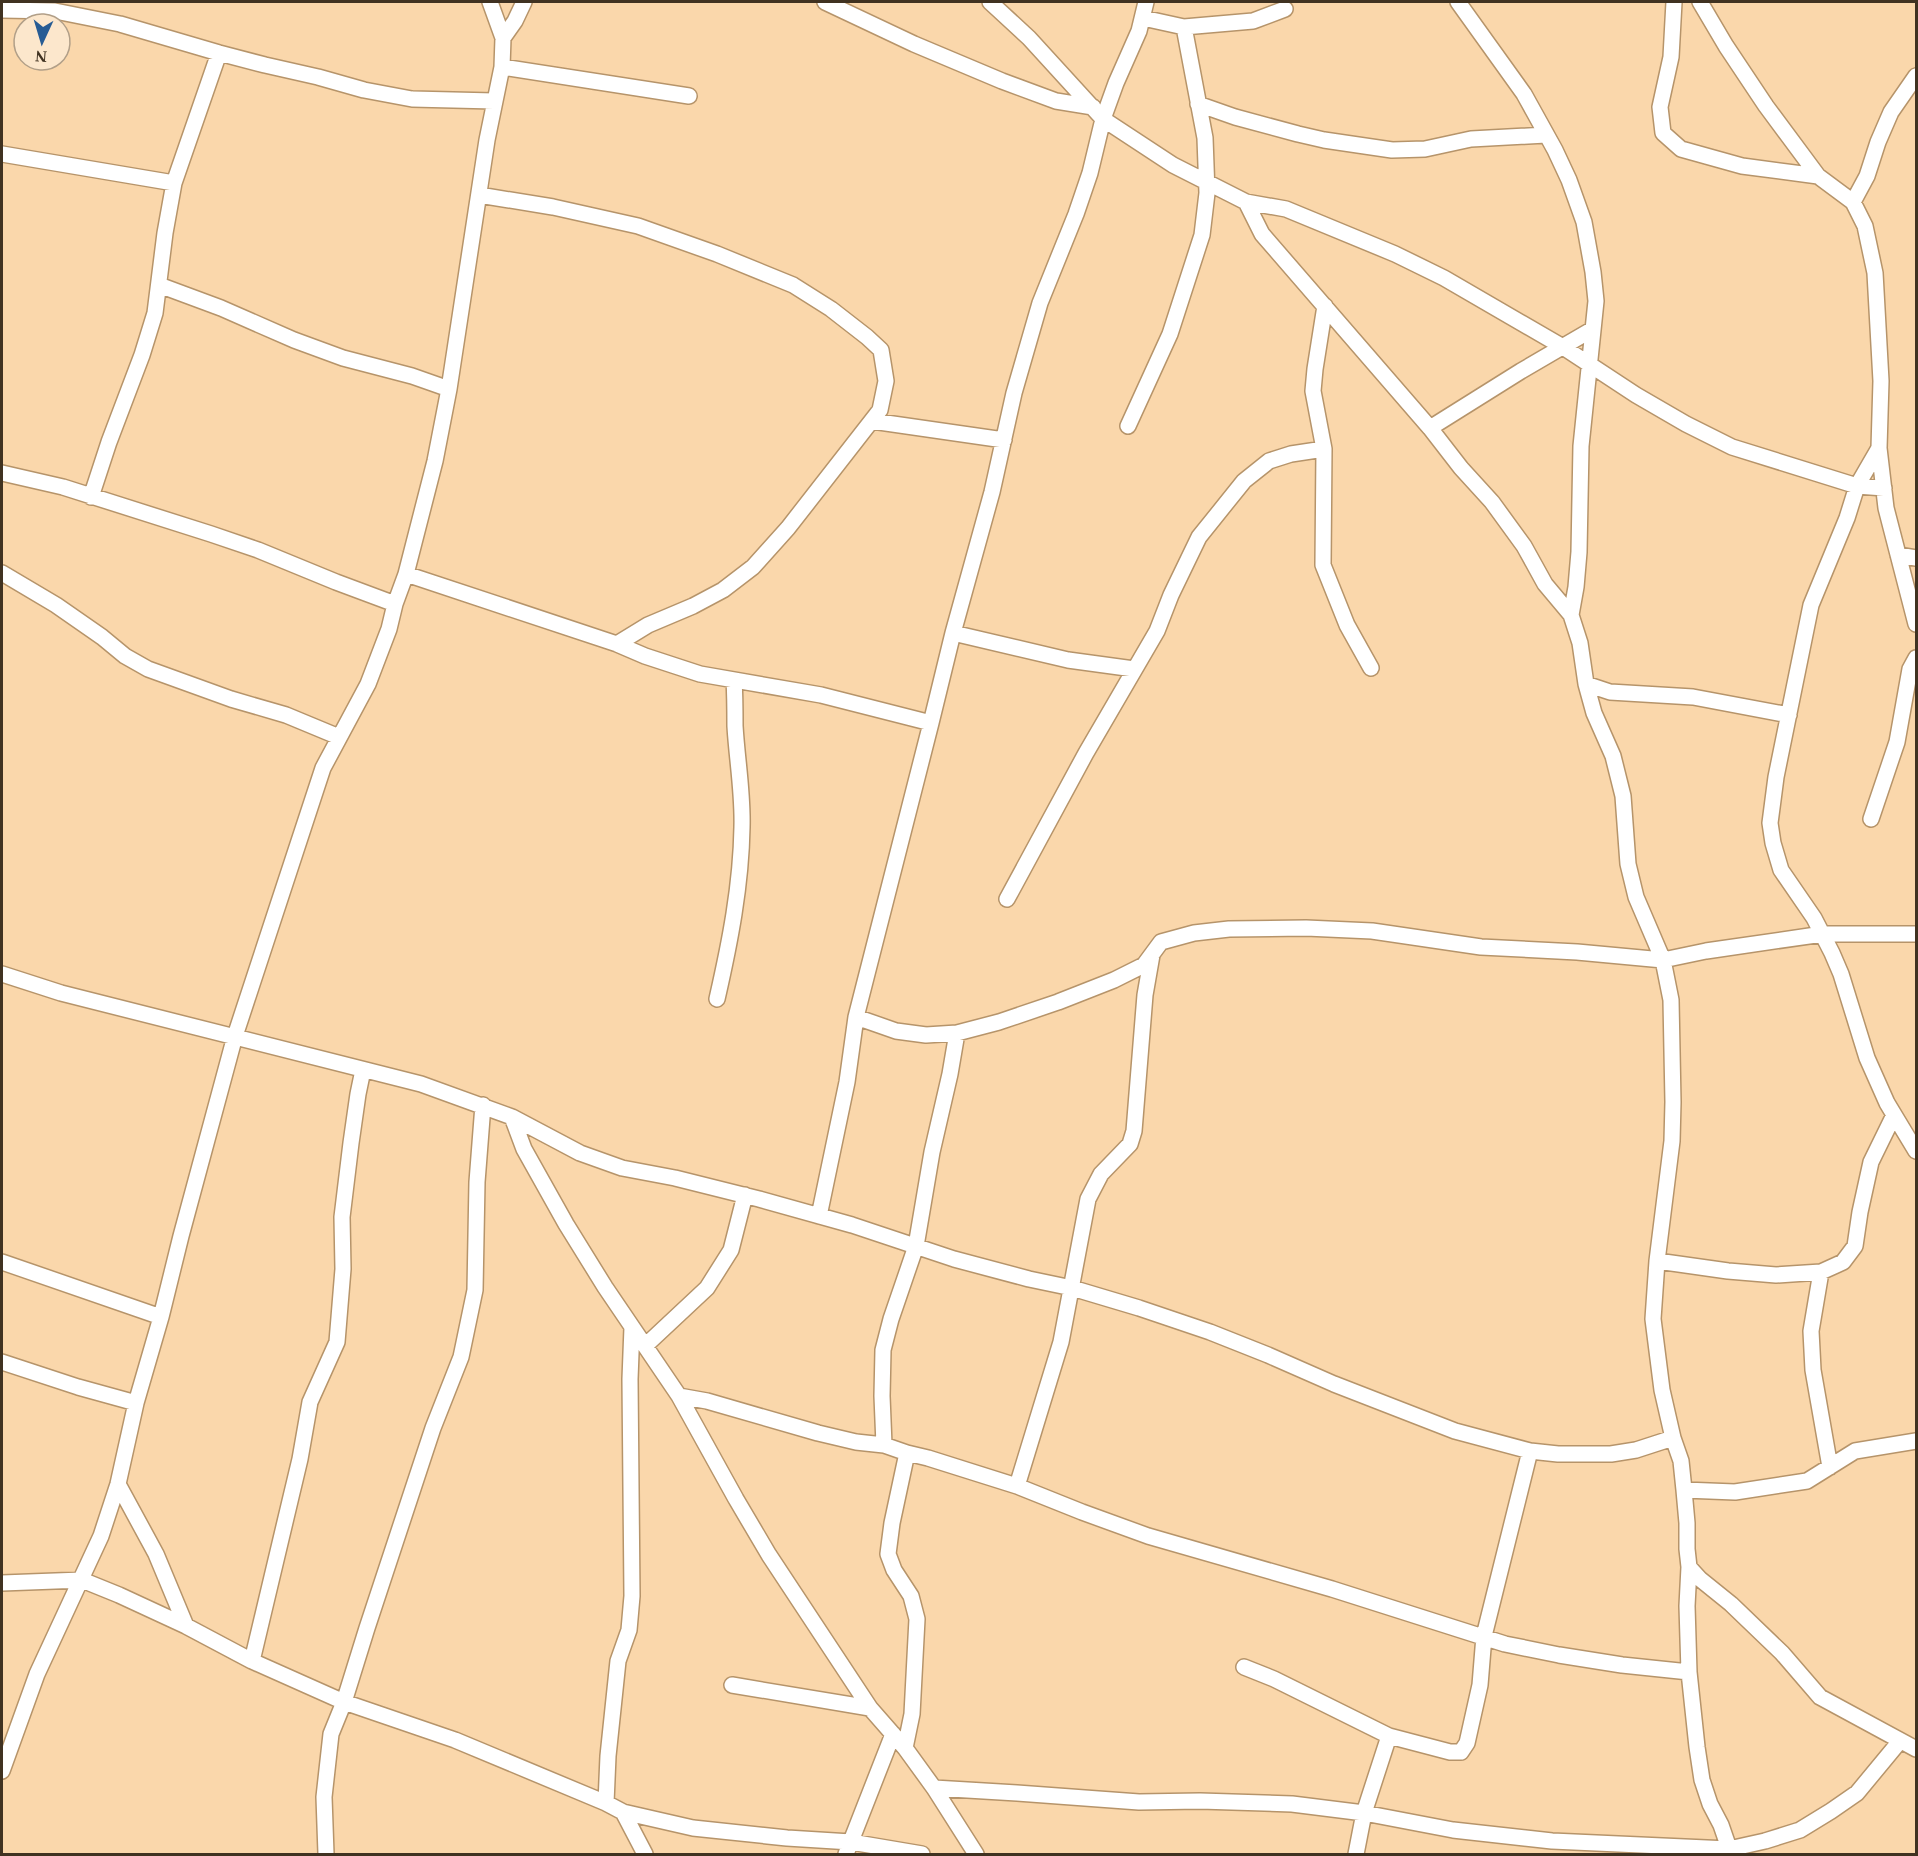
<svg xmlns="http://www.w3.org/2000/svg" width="1918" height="1856" viewBox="0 0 1918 1856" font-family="'Times New Roman',serif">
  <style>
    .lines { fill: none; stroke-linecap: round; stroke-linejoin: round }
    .street-casing { stroke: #b6946a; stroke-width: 18 }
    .street { stroke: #fff; stroke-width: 15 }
  </style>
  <rect width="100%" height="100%" fill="#fad7ab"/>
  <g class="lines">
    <g class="street-casing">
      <path id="street" d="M490,2L503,38
        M825,2L914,44L1002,81L1056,101L1093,107
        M990,2L1029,38L1103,119L1173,165L1246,202L1262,234L1430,428L1461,468L1492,502L1524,546L1545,584L1571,615L1580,643L1586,684L1594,713L1613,756L1623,796L1628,864L1636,897L1663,960L1671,1000L1673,1102L1672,1141L1657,1261L1653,1319L1662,1390L1673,1438L1681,1461L1684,1490L1687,1523V1549L1689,1567L1687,1606L1689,1672L1697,1747L1702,1780L1710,1804L1721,1825L1731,1854
        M1458,2L1524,94L1555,150L1569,180L1584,222L1593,272L1596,301L1581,446L1579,552L1576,587L1571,615
        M1674,2L1671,57L1660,107L1663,133L1681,149L1742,166L1818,176
        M1700,2L1726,46L1766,106L1818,176L1853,202L1865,226L1875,273L1881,381L1879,448L1886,508L1916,624
        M2,10L55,11L120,24L219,53L265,65L318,77L364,90L412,99L494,101
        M1143,18L1184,27L1253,21L1285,9
        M502,67L689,96
        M1198,104L1235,117L1298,134L1324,140L1392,150L1425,149L1471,139L1546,135
        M2,154L174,183
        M479,195L553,207L638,226L717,254L793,285L831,309L867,337L881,350L886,381L880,410L788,528L753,567L723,590L693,606L648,625L617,644
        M1246,202L1286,209L1395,254L1444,278L1563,347L1636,395L1686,424L1732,447L1857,486L1884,488
        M1853,202L1867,176L1878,142L1891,112L1916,76
        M159,285L221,308L294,340L343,358L412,376L449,389
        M1325,306L1315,369L1313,391L1324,449L1323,565L1347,625L1371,668
        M872,421L1004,440
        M1128,426L1170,334L1202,235L1207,193L1205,138L1184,27
        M1430,428L1521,371L1593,329
        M1879,448L1857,486L1847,518L1811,605L1776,777L1770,823L1773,843L1781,870L1814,918L1832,953L1841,974L1867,1058L1887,1103L1916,1151
        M2,473L63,487L211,534L258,550L336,582L395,604
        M91,497L109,442L142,355L155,313L165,233L174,183L219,53
        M1898,555L1916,558
        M2,573L56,605L102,637L125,656L148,669L231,699L286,715L339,737
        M406,574L617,644L645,656L700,674L821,695L931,723
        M953,633L1068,660L1134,669
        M1586,684L1610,692L1693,697L1789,715
        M1871,819L1897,742L1910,669L1916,658
        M1007,899L1086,753L1157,631L1171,595L1199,537L1244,481L1269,461L1291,454L1324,449
        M2,974L61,993L421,1084L512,1117L580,1153L622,1168L675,1178L759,1199L852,1225L954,1259L1029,1279L1072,1288L1139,1308L1210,1332L1268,1355L1334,1384L1455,1431L1530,1451L1558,1454H1611L1636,1450L1673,1438
        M717,999C730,942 741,886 742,827C743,793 737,760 735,726C735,711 735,696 734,680
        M856,1017L896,1031L926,1035L957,1033L999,1022L1058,1002L1114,980L1144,965L1161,942L1194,933L1229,929L1306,928L1372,931L1481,947L1577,952L1663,960L1706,951L1823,934H1916
        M512,1117L524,1149L566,1224L605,1287L679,1396L736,1499L769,1555L870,1708L905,1748L934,1788L976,1854
        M819,1216L847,1082L856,1017L931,723L953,633L992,492L1014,393L1040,303L1076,214L1090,173L1103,119L1116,83L1139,31L1146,2
        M1657,1261L1728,1271L1776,1275L1821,1272L1843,1262L1855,1246L1860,1212L1871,1162L1894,1115
        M2,1262L161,1317
        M1821,1272L1811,1331L1813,1370L1830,1467
        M645,1346L707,1288L731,1250L745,1195
        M2,1362L78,1387L136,1403
        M679,1396L707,1401L818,1433L856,1442L884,1445L907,1453L928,1458L1017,1486L1082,1512L1148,1536L1332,1589L1505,1644L1559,1655L1622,1665L1689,1672
        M884,1445L882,1396L883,1350L891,1319L916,1246L932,1152L950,1074L957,1033
        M118,1484L156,1554L186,1626
        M1017,1486L1061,1342L1088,1199L1101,1174L1130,1144L1134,1131L1145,995L1152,955
        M1684,1490L1735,1492L1807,1481L1855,1451L1916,1441
        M1689,1567L1700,1579L1731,1604L1782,1653L1820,1697L1916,1749
        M2,1583L82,1580L119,1595L186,1626L252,1661L344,1702L455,1740L606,1803L623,1812L693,1828L787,1838L851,1842L922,1854
        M252,1661L300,1459L310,1402L337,1342L343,1269L342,1217L351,1143L358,1094L363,1070
        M1244,1667L1274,1679L1389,1736L1450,1752H1461L1467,1743L1480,1685L1484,1636L1530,1451
        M732,1685L870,1708
        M905,1748L912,1714L917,1619L911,1596L894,1570L888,1554L892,1523L907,1453
        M2,1771L37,1674L101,1536L118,1484L136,1403L161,1317L181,1236L235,1036L323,768L368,684L389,629L395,604L406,574L435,461L449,389L487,140L502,67L503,38L515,21L524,2
        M934,1788L1017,1793L1139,1802L1200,1801L1292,1804L1364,1813L1453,1830L1552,1841L1729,1849L1765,1841L1800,1830L1831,1811L1857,1793L1900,1741
        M606,1803L608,1756L618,1661L629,1630L632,1596L630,1379L632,1327
        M623,1812L645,1854
        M326,1854L324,1797L331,1734L344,1702L367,1628L433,1428L461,1357L475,1290L477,1182L483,1105
        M846,1854L893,1734
        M1356,1854L1364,1813L1389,1736"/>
    </g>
    <use href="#street" class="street"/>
  </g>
  <rect width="1918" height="1856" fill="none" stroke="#403221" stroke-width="6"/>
  <g transform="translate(42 42) rotate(184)"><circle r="28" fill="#fce7cc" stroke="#b19f88" stroke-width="1.5"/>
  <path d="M0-4.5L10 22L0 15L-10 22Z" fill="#275c94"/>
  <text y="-9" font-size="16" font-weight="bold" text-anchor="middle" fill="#403221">N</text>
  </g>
</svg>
